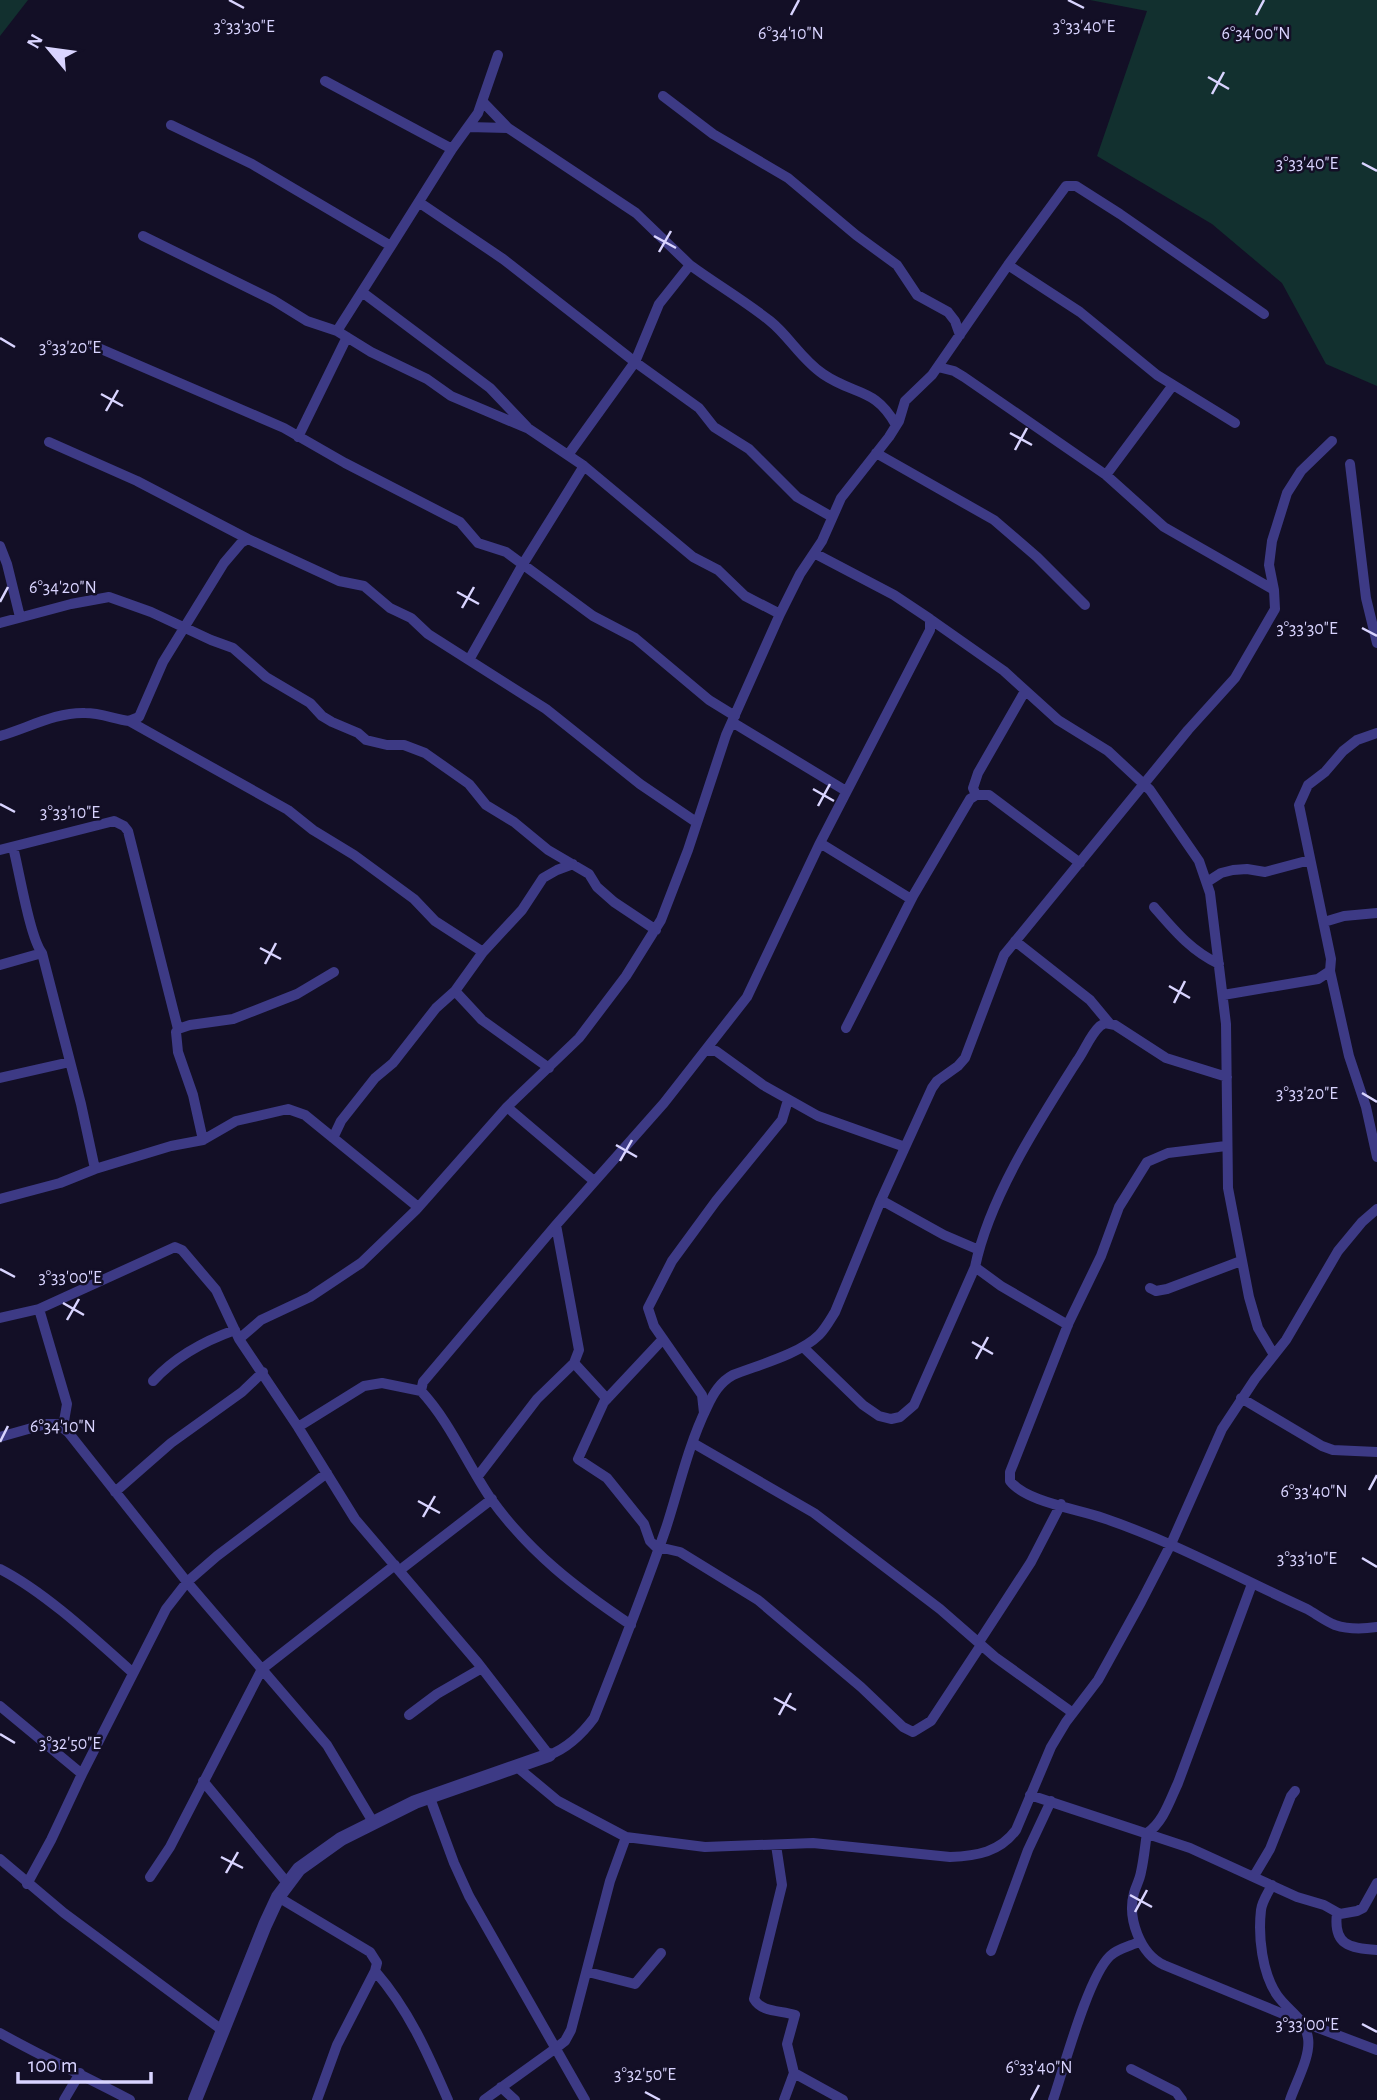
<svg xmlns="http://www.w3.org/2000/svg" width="1377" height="2100" viewBox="0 0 1377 2100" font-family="'Alegreya Sans',sans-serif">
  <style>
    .green { fill: #12302f }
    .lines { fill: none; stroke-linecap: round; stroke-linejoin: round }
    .minor { stroke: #3d3a85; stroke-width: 10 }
    .tertiary { stroke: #3d3a85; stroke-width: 14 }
    .ticks { fill: none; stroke: #d9d4ff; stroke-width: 2.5 }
    .ticks-label { font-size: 18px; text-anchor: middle; fill: #d9d4ff; stroke: #130f26; stroke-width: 5; stroke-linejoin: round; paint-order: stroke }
  </style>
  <rect width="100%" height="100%" fill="#130f26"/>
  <path class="green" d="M0,0H28L0,36Z
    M1090,0H1377V386L1326,364L1282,283L1212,224L1097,156L1147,11Z"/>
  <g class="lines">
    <path class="minor" d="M325,81L452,149
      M663,96L713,134L788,178L856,235L897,265L917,295L948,312L955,321L960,335
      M482,101L508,128L636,213L690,265L659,304L635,362L568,455
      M171,125L252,164L391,246L337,331
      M468,127L508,128
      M420,203L503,259L635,362L699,408L714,427L749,449L797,497L832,517
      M143,236L273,300L307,321L337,331L371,352L427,379L451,396L529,429L584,466L693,557L718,570L745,596L780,614
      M391,246L452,149L478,113L498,55
      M690,265C716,284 745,301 770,321C789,336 801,359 823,374C855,396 875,387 896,425
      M1008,265L1080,312L1157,375L1235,423
      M362,292L490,388L527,427
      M94,346L284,428L345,463L452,518L460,522L478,543L506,552L593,616L635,638L709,700L735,716
      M938,367L954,371L964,377L1106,475L1164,527L1274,590
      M298,437L347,337
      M49,442L137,481L248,539L339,581L364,586L390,608L411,618L428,634L546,709L640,784L696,822
      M876,453L994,520L1037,557L1085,605
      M1350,464L1366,598L1377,643
      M1106,475L1173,385
      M0,546L7,564L20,617
      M814,553L894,595L930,619L1004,671L1058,720L1108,751L1150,790L1199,861L1210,893L1226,1024L1228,1188L1249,1297L1258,1328L1274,1355
      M0,623L71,604L109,597L151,612L211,640L233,648L266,677L310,703L322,716L332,722L358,733L366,740L387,745H404L425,753L469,784L486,805L514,822L548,850L589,874L597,887L614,902L656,930
      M469,660L523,564L584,466
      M129,721L288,810L313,830L354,855L414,899L435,921L483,952
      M732,722L846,791
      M0,736C28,728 56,712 85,713C101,713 114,719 129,721L139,717L163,662L224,563L241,543L248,539
      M976,795L973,788L978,773L1025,691
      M820,843L911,899
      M13,847C19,870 30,938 42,953L81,1104L95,1169
      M0,850L114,821L124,826L128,831L178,1029
      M1207,882L1221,873L1233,870L1247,869L1265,872L1310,860
      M1154,907C1174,930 1191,951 1219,964
      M1324,922L1344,916L1377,913
      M1015,941L1090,1000L1110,1024
      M0,965L42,953
      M1330,971L1349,1056L1366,1107L1377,1157
      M455,991L482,1020L549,1068
      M1223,995L1318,979L1330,971L1331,959L1299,805L1308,785L1325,772L1343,751L1357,740L1377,733
      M846,1028L913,896L970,799L976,795H989L1080,863
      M706,1051H716L763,1085L818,1116L905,1147
      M0,1078L70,1062
      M507,1107L594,1181
      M333,1138L341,1121L375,1078L393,1063L436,1008L455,991L483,952L522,910L543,878L557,870L573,864
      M203,1140L193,1095L178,1052L176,1032L178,1029L190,1025L233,1019L297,994L334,972
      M1226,1146L1168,1153L1147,1162L1119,1207L1101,1256L1069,1322L1010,1472V1481C1026,1502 1078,1509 1103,1518C1174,1542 1239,1578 1307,1609C1316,1614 1325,1621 1335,1625C1347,1629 1364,1629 1377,1627
      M0,1199L60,1183L95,1169L171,1146L203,1140L236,1121L288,1109L305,1115L418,1207
      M881,1200L944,1235L979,1250
      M975,1267L1001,1286L1068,1325
      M1150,1288L1156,1291L1167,1289L1241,1261
      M39,1309L67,1404L63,1427
      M0,1318L39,1309L175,1247L182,1250L216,1290L239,1339L298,1427L355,1519L478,1663L549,1755C568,1748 582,1734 594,1718C619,1655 644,1592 666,1528C679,1488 688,1446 707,1407C713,1394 720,1382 733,1375C758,1365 800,1354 819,1335C825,1329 830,1320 835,1312L881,1200L932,1088L937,1081L958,1066L965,1058L1004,955L1188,730L1235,678L1275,609L1274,590L1269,565L1272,541L1287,493L1301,471L1332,441
      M239,1339L261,1320L310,1297L361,1263L416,1210L507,1107L579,1038L626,976L661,920L688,850L726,735L780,614L800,574L822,541L841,498L889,437L899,421L905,401L932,375L1008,265L1066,186H1076L1120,214L1264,314
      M663,1339L604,1402L578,1459L607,1478L644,1524L650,1541L658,1549H667L680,1552L758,1600L861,1687L903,1727L913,1732L931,1721L981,1645
      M803,1347L863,1405L879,1416L891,1419L900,1417L914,1405L975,1267C989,1198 1039,1121 1077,1061C1085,1050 1090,1035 1100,1026L1105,1023L1115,1025L1166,1058L1227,1077
      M574,1363L607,1399
      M153,1381C175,1357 204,1341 235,1330
      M1241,1398L1322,1446L1333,1450L1377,1452
      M704,1413L702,1395L654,1326L648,1308L672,1261L716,1201L782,1120L788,1100
      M298,1427L364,1386L382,1383L421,1391
      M0,1437L46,1424H58L68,1432L187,1582L327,1745L373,1822
      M693,1443L814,1513L940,1609L995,1657L1073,1713
      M478,1476L537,1399L574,1363L579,1350L556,1225
      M115,1492L171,1443L242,1392L263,1372
      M0,1569C45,1592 95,1639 133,1673
      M400,1570L492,1499
      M1252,1584L1178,1783C1170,1800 1163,1823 1147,1833C1145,1846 1144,1859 1141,1872C1140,1879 1136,1886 1134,1893C1127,1918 1140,1954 1164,1965L1305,2023L1377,2050
      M631,1625C576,1588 530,1553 491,1499C467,1464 450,1422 421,1391L423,1382L556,1225L664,1103L747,997L820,843L930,630V619
      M979,1642L1031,1562L1061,1504
      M0,1706L82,1774
      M409,1715L437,1694L482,1668
      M517,1767L558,1801L626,1837L705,1847L813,1843L950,1857C977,1856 1000,1852 1016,1830L1051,1747L1066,1722L1098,1680L1141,1602L1171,1544L1222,1429L1255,1379L1286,1340L1338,1251L1362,1222L1377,1209
      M203,1781L288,1884
      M1030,1795L1190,1848L1297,1897L1324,1905L1340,1914L1357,1911L1363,1908L1377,1883
      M430,1798L454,1863L469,1896L585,2100
      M776,1845L782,1885L754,1999C762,2013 781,2010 795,2015L787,2044L794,2073L784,2100
      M0,1859L64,1913L222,2030
      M1254,1876L1270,1849L1291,1796L1295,1791
      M150,1877L170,1847L262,1669L395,1565
      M27,1884L51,1840L82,1774L166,1609L187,1582L217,1556L327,1473
      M1272,1885C1268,1893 1262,1901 1261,1910C1258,1936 1262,1973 1277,1995C1288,2011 1305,2018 1308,2038C1311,2056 1296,2082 1290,2100
      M278,1897L370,1952L377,1963L375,1971L337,2045L317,2100
      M1337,1913C1333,1945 1349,1948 1377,1950
      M991,1951L1028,1850L1051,1801
      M375,1971C409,2010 428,2054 448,2100
      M588,1972L635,1984L661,1953
      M0,2033C42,2057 87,2077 130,2100
      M1131,2069L1176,2092L1182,2100
      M794,2073L843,2100
      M501,2087L515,2100
      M64,2100L80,2073
      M484,2100L556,2048L565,2041L571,2030L610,1881L626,1837
      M1053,2100C1064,2068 1088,1977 1110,1956C1117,1949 1130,1946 1139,1942"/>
    <path class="tertiary" d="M195,2100L265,1925L278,1897L299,1869L341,1839L415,1802L549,1755"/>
  </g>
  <path class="ticks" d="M229,0L244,8M1068,0L1084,8M791,15L799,0M1256,15L1264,0M1208,77L1229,89M1212,94L1224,72M1362,163L1377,171M654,236L676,248M659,252L671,231M0,338L15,347M101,394L123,406M106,411L118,390M1010,433L1032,445M1015,450L1027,428M457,592L479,604M0,602L8,587M462,608L474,587M1362,628L1377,636M813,789L834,801M0,804L15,812M818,806L830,784M260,948L281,959M265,964L276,943M1169,986L1190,998M1174,1003L1185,981M1362,1093L1377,1102M616,1145L637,1157M620,1161L632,1140M0,1269L15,1277M63,1303L84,1315M67,1320L79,1299M972,1342L993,1354M976,1359L988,1337M0,1442L8,1426M1369,1490L1377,1475M418,1501L440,1513M423,1517L435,1496M1362,1558L1377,1567M774,1698L796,1710M779,1715L791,1693M0,1734L15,1743M221,1857L243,1868M226,1873L238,1852M1130,1895L1152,1907M1135,1912L1147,1890M1362,2024L1377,2032M645,2092L660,2100M1031,2100L1039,2085"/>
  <g class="ticks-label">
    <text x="244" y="32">3°33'30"E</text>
    <text x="1084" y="32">3°33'40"E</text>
    <text x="791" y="39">6°34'10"N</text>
    <text x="1256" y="39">6°34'00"N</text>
    <text x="1307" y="169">3°33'40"E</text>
    <text x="70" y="353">3°33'20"E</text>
    <text x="63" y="593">6°34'20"N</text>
    <text x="1307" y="634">3°33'30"E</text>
    <text x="70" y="818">3°33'10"E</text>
    <text x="1307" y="1099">3°33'20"E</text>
    <text x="70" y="1283">3°33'00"E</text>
    <text x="63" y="1432">6°34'10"N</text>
    <text x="1314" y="1497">6°33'40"N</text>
    <text x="1307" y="1564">3°33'10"E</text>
    <text x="70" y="1749">3°32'50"E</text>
    <text x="1307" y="2030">3°33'00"E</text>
    <text x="1039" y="2073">6°33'40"N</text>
    <text x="645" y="2080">3°32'50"E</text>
  </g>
  <g transform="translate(49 49) rotate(299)" stroke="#130f26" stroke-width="5" paint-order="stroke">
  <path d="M0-5L12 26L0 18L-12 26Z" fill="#d9d4ff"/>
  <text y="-10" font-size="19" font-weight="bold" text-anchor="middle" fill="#d9d4ff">N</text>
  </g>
  <path d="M18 2072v10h133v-10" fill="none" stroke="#d9d4ff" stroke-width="3.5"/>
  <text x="28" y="2072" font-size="21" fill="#d9d4ff" stroke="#130f26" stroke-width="5" paint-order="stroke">100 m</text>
</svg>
